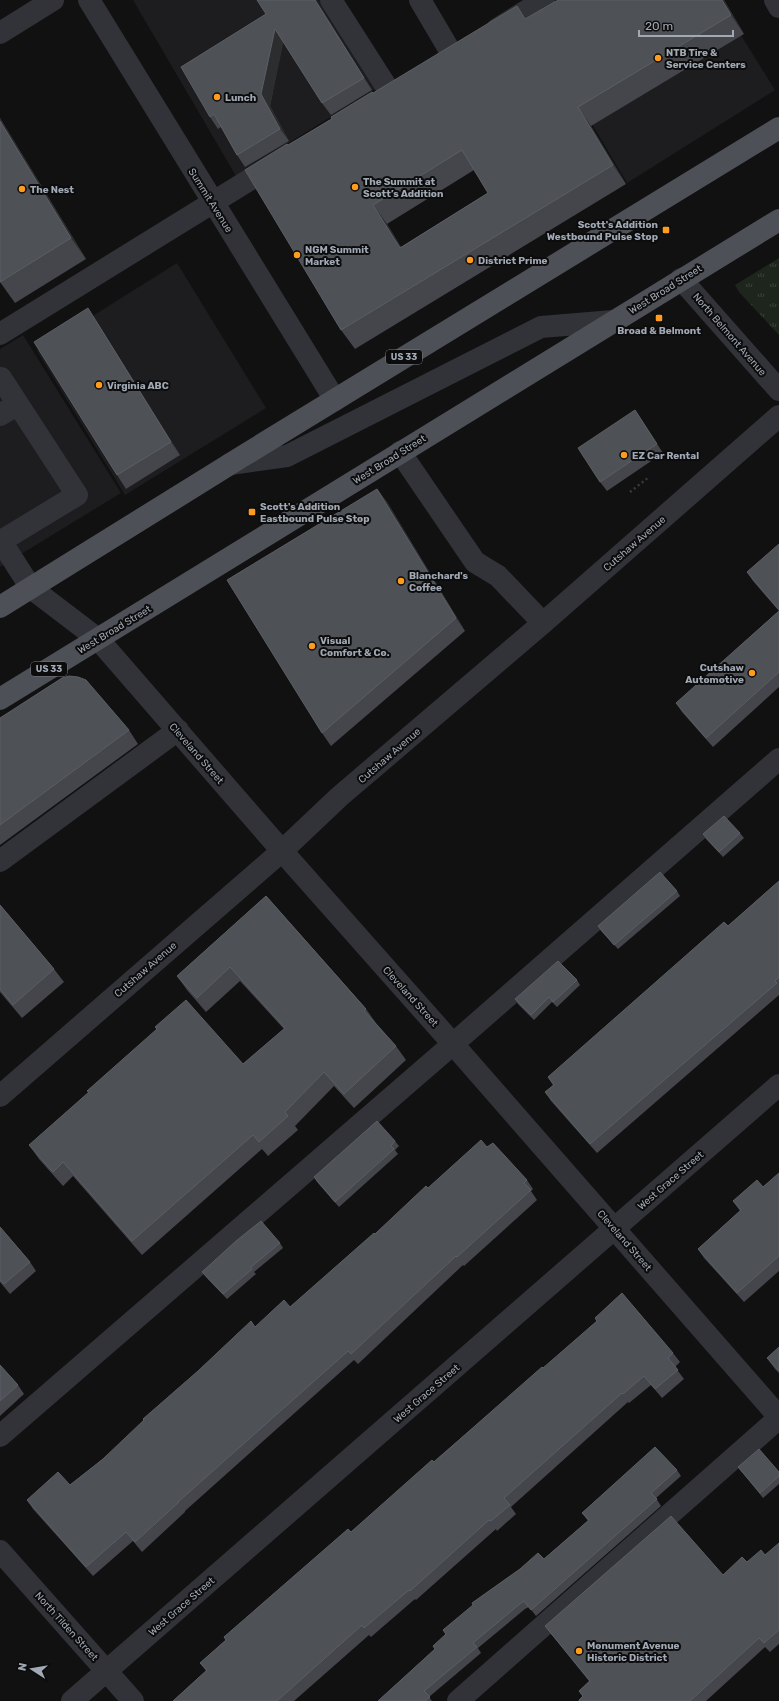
<svg xmlns="http://www.w3.org/2000/svg" width="779" height="1701" viewBox="0 0 779 1701" font-family="Rubik,sans-serif">
  <style>
    .built { fill: #1d1d1f }
    .park { fill: url(#park-tufts) }
    .lines { fill: none; stroke-linecap: round; stroke-linejoin: round }
    .path { stroke: #373a3f; stroke-width: 2.5; stroke-dasharray: 2 3; stroke-linecap: butt }
    .minor { stroke: #323338; stroke-width: 22 }
    .major { stroke: #4d5057; stroke-width: 22 }
    .wall { fill: #44464b; fill-rule: evenodd }
    .shaded-wall { fill: #2b2d2f }
    .building { fill: #4e5156; stroke: #5b5f65; fill-rule: evenodd }
    .poi-dot { fill: #fe9d1d; stroke: #0c0c0d; stroke-width: 1.5 }
    .labels { text-anchor: middle; stroke-width: 4; stroke-linejoin: round; paint-order: stroke }
    .shield { fill: #0c0c0d; stroke: #747a82; stroke-width: 1 }
    .shield-label { font-size: 9px; font-weight: bold; fill: #a1a9b4 }
    .poi-label { font-size: 10px; font-weight: bold; fill: #a1a9b4; stroke: #0c0c0d; text-anchor: start }
    .street-label { font-size: 10px; fill: #a1a9b4; stroke: #0c0c0d }
  </style>
  <defs>
    <pattern id="park-tufts" width="24" height="20" patternUnits="userSpaceOnUse"><rect width="24" height="20" fill="#1d251d"/><path d="M3 7l-1-3M5 7V3M7 7l1-3M15 17l-1-3M17 17v-4M19 17l1-3" fill="none" stroke="#3b423b"/></pattern>
  </defs>
  <rect width="100%" height="100%" fill="#111112"/>
  <path class="built" d="M133,0H321L377,88L236,176Z
    M719,0L775,90L627,183L531,21Z
    M177,263L266,408L125,495L37,351Z
    M23,335L121,493L0,567V349Z"/>
  <path class="park" d="M779,258V335L739,292L735,285Z"/>
  <g class="lines">
    <path class="path" d="M630,492L649,477"/>
    <path class="minor" d="M89,0L335,400
      M331,0L391,94
      M420,0L453,56
      M775,0L779,7
      M497,29L544,0
      M0,33L53,0
      M681,279L779,390
      M0,334L275,164
      M0,379L1,378L77,495L1,541L31,588L98,639L282,851L453,1044L779,1417
      M0,415L18,404
      M400,452L475,562L498,576L543,623
      M230,464L287,456L541,327L613,321
      M0,861L178,730
      M0,1096L282,851L339,797L543,623L779,416
      M0,1436L453,1044L779,759
      M0,1551L133,1701
      M72,1701L779,1085
      M458,1701L779,1418"/>
    <path class="major" d="M0,607L243,456L779,128
      M0,699L779,220"/>
  </g>
  <path class="wall" d="M316,0L372,90L331,115L322,103L283,41L270,106L289,141L245,167L237,155L221,127L218,129L210,117Z
    M724,0L744,34L591,126L626,184L355,349L341,330L288,145L373,93L526,19ZM474,170L488,193L401,247L387,224Z
    M0,118L86,259L15,303L0,282Z
    M97,322L180,455L126,489L117,475Z
    M635,410L663,453L607,491L600,482Z
    M377,489L387,502L465,631L331,746L322,733Z
    M779,544V687L713,747L682,712L676,703L779,611L753,581L747,572Z
    M0,718L129,730L138,744L0,845Z
    M740,833L744,838L723,857L706,839L703,834Z
    M779,881V995L597,1153L551,1101L545,1092L553,1085L548,1077L728,926Z
    M677,891L680,896L618,949L601,931L598,926Z
    M266,896L366,1009L376,1023L396,1046L406,1060L354,1108L334,1086L295,1126L298,1130L268,1156L262,1149L142,1255L73,1176L63,1186L39,1159L29,1145L243,1064L284,1029L240,981L206,1012L187,990L177,976Z
    M0,905L54,969L64,982L22,1018L0,992Z
    M577,980L580,985L557,1007L552,1002L534,1020L518,1004L515,999Z
    M395,1141L399,1146L395,1150L398,1154L339,1207L317,1182L314,1177Z
    M487,1147L527,1180L533,1189L531,1191L537,1200L464,1266L463,1265L358,1364L354,1360L185,1511V1512L142,1552L133,1541L93,1576L33,1509L27,1500L70,1485L103,1459L255,1327L290,1307L428,1188Z
    M779,1173V1271L744,1302L704,1258L698,1249L740,1211L733,1201L763,1187Z
    M0,1227L30,1262L36,1271L10,1294L0,1282Z
    M280,1243L283,1248L254,1272L256,1274L227,1299L206,1277L202,1272Z
    M779,1347V1373L775,1369L767,1358Z
    M673,1353L680,1362L675,1367L684,1379L662,1398L651,1385L629,1403L628,1402L511,1507L516,1514L497,1531L496,1529L416,1600L415,1599L371,1637L369,1635L294,1701H173L206,1671L200,1663L226,1640L224,1637L351,1532L543,1368Z
    M0,1365L18,1385L24,1394L0,1416Z
    M738,1467L779,1472V1484L763,1498Z
    M677,1470L681,1476L656,1498L661,1506L536,1616L529,1607L525,1609L478,1648L481,1653L429,1697L432,1701H378L435,1649L446,1634L443,1630L544,1559L588,1521L582,1513Z
    M779,1543V1644L770,1652L765,1647L706,1701H579L583,1697L579,1691L589,1681L552,1635L545,1626L723,1575L747,1562L765,1555Z"/>
  <path class="shaded-wall" d="M315,0H316L372,90L364,78Z
    M722,0H724L744,34L731,15Z
    M275,29L284,40L270,106L289,141L280,129L261,94Z
    M578,107L591,126L626,184L613,165Z
    M0,118L86,259L71,238L0,121Z
    M373,205L387,224L413,267L400,248Z
    M88,308L97,322L180,455L171,442Z
    M377,489L387,502L465,631L456,618Z"/>
  <path class="building" d="M257,0H315L364,78L322,103L275,29L261,94L280,129L237,155L214,114L210,117L181,67L266,14Z
    M558,0H722L731,15L578,107L613,165L341,330L245,170L287,144L288,145L332,119L331,117L372,92L373,93L517,6L525,19ZM462,150L488,193L400,248L373,205Z
    M0,121L71,238L0,282Z
    M88,308L171,442L117,475L34,342Z
    M635,410L657,444L600,482L578,448Z
    M377,489L456,618L322,733L227,580Z
    M779,544V610L747,572Z
    M779,611V672L706,738L676,703Z
    M69,676L78,677L86,680L129,730L0,825V718L62,678Z
    M724,816L740,833L719,852L703,834Z
    M660,872L677,891L614,945L598,926Z
    M779,881V977L775,981L777,983L590,1144L545,1092L554,1085L548,1077L724,922L728,926Z
    M266,896L366,1009L364,1011L396,1046L344,1094L324,1072L285,1112L288,1116L259,1142L253,1135L132,1241L63,1162L53,1172L29,1145L89,1092L87,1091L157,1029L155,1027L186,1000L243,1064L285,1028L230,967L197,998L177,976Z
    M0,905L54,969L13,1005L0,989Z
    M558,961L577,980L553,1002L549,997L531,1015L515,999Z
    M377,1121L395,1141L391,1146L394,1149L335,1202L314,1177Z
    M481,1140L487,1147L493,1143L527,1180L524,1183L531,1190L457,1257L456,1256L351,1354L348,1351L178,1502H179L135,1542L126,1532L86,1567L27,1500L58,1472L70,1485L103,1459L144,1420L143,1419L198,1371L251,1321L255,1327L284,1300L290,1307L374,1233L375,1234L426,1186L428,1188Z
    M779,1173V1256L737,1293L698,1249L741,1210L733,1201L757,1180L763,1187Z
    M261,1221L280,1243L251,1267L252,1269L223,1294L202,1272L236,1241Z
    M0,1227L30,1262L4,1284L0,1280Z
    M622,1293L673,1353L668,1358L678,1370L655,1389L644,1376L623,1394L622,1393L504,1498L510,1505L491,1521L489,1520L410,1591L409,1590L364,1628L362,1625L277,1701H173L207,1670L200,1663L226,1640L224,1637L348,1529L351,1532L432,1460L434,1462L542,1367L543,1368L597,1321L595,1318Z
    M779,1347V1371L767,1358Z
    M0,1365L18,1385L0,1401Z
    M655,1447L677,1470L651,1493L657,1499L531,1610L524,1601L521,1603L473,1643L477,1647L424,1691L430,1697L425,1701H378L435,1649L433,1646L446,1634L443,1630L473,1605L472,1603L520,1569L538,1553L544,1559L589,1520L582,1513Z
    M759,1449L779,1472V1476L760,1493L738,1467Z
    M671,1516L723,1575L742,1557L747,1562L761,1550L765,1555L779,1543V1630L764,1643L759,1638L690,1701H579V1700L583,1696L579,1691L590,1681L545,1626Z"/>
  <g class="poi-dot">
    <circle cx="658" cy="58" r="4"/>
    <circle cx="217" cy="97" r="4"/>
    <circle cx="355" cy="187" r="4"/>
    <circle cx="22" cy="189" r="4"/>
    <rect x="662" y="226" width="8" height="8" rx="2"/>
    <circle cx="297" cy="255" r="4"/>
    <circle cx="470" cy="260" r="4"/>
    <rect x="655" y="314" width="8" height="8" rx="2"/>
    <circle cx="99" cy="385" r="4"/>
    <circle cx="624" cy="455" r="4"/>
    <rect x="248" y="508" width="8" height="8" rx="2"/>
    <circle cx="401" cy="581" r="4"/>
    <circle cx="312" cy="646" r="4"/>
    <circle cx="752" cy="673" r="4"/>
    <circle cx="579" cy="1651" r="4"/>
  </g>
  <g class="labels">
    <g class="shield">
      <rect x="386" y="350" width="36" height="14" rx="3"/>
      <rect x="31" y="662" width="36" height="14" rx="3"/>
    </g>
    <g class="shield-label">
      <text x="404" y="360">US 33</text>
      <text x="49" y="672">US 33</text>
    </g>
    <g class="poi-label">
      <text x="666" y="56">NTB Tire &amp;<tspan x="666" dy="12">Service Centers</tspan></text>
      <text x="225" y="101">Lunch</text>
      <text x="363" y="185">The Summit at<tspan x="363" dy="12">Scott’s Addition</tspan></text>
      <text x="30" y="193">The Nest</text>
      <text x="658" y="228" text-anchor="end">Scott's Addition<tspan x="658" dy="12">Westbound Pulse Stop</tspan></text>
      <text x="305" y="253">NGM Summit<tspan x="305" dy="12">Market</tspan></text>
      <text x="478" y="264">District Prime</text>
      <text x="659" y="334" text-anchor="middle">Broad &amp; Belmont</text>
      <text x="107" y="389">Virginia ABC</text>
      <text x="632" y="459">EZ Car Rental</text>
      <text x="260" y="510">Scott's Addition<tspan x="260" dy="12">Eastbound Pulse Stop</tspan></text>
      <text x="409" y="579">Blanchard's<tspan x="409" dy="12">Coffee</tspan></text>
      <text x="320" y="644">Visual<tspan x="320" dy="12">Comfort &amp; Co.</tspan></text>
      <text x="744" y="671" text-anchor="end">Cutshaw<tspan x="744" dy="12">Automotive</tspan></text>
      <text x="587" y="1649">Monument Avenue<tspan x="587" dy="12">Historic District</tspan></text>
    </g>
    <g class="street-label">
      <text transform="translate(211 200) rotate(58)" y="4">Summit Avenue</text>
      <text transform="translate(665 289) rotate(-32)" y="4">West Broad Street</text>
      <text transform="translate(730 334) rotate(49)" y="4">North Belmont Avenue</text>
      <text transform="translate(389 459) rotate(-32)" y="4">West Broad Street</text>
      <text transform="translate(634 543) rotate(-41)" y="4">Cutshaw Avenue</text>
      <text transform="translate(114 629) rotate(-31)" y="4">West Broad Street</text>
      <text transform="translate(197 753) rotate(49)" y="4">Cleveland Street</text>
      <text transform="translate(389 755) rotate(-41)" y="4">Cutshaw Avenue</text>
      <text transform="translate(145 969) rotate(-41)" y="4">Cutshaw Avenue</text>
      <text transform="translate(411 996) rotate(48)" y="4">Cleveland Street</text>
      <text transform="translate(670 1180) rotate(-41)" y="4">West Grace Street</text>
      <text transform="translate(625 1240) rotate(49)" y="4">Cleveland Street</text>
      <text transform="translate(426 1393) rotate(-41)" y="4">West Grace Street</text>
      <text transform="translate(181 1606) rotate(-41)" y="4">West Grace Street</text>
      <text transform="translate(67 1626) rotate(48)" y="4">North Tilden Street</text>
    </g>
  </g>
  <g transform="translate(32 1669) rotate(282)" stroke="#0c0c0d" stroke-width="3" paint-order="stroke">
  <path d="M0-3L7 15L0 10L-7 15Z" fill="#a1a9b4"/>
  <text y="-6" font-size="11" font-weight="bold" text-anchor="middle" fill="#a1a9b4">N</text>
  </g>
  <path d="M639 30v6h94v-6" fill="none" stroke="#a1a9b4" stroke-width="2"/>
  <text x="645" y="30" font-size="12" fill="#a1a9b4" stroke="#0c0c0d" stroke-width="3" paint-order="stroke">20 m</text>
</svg>
